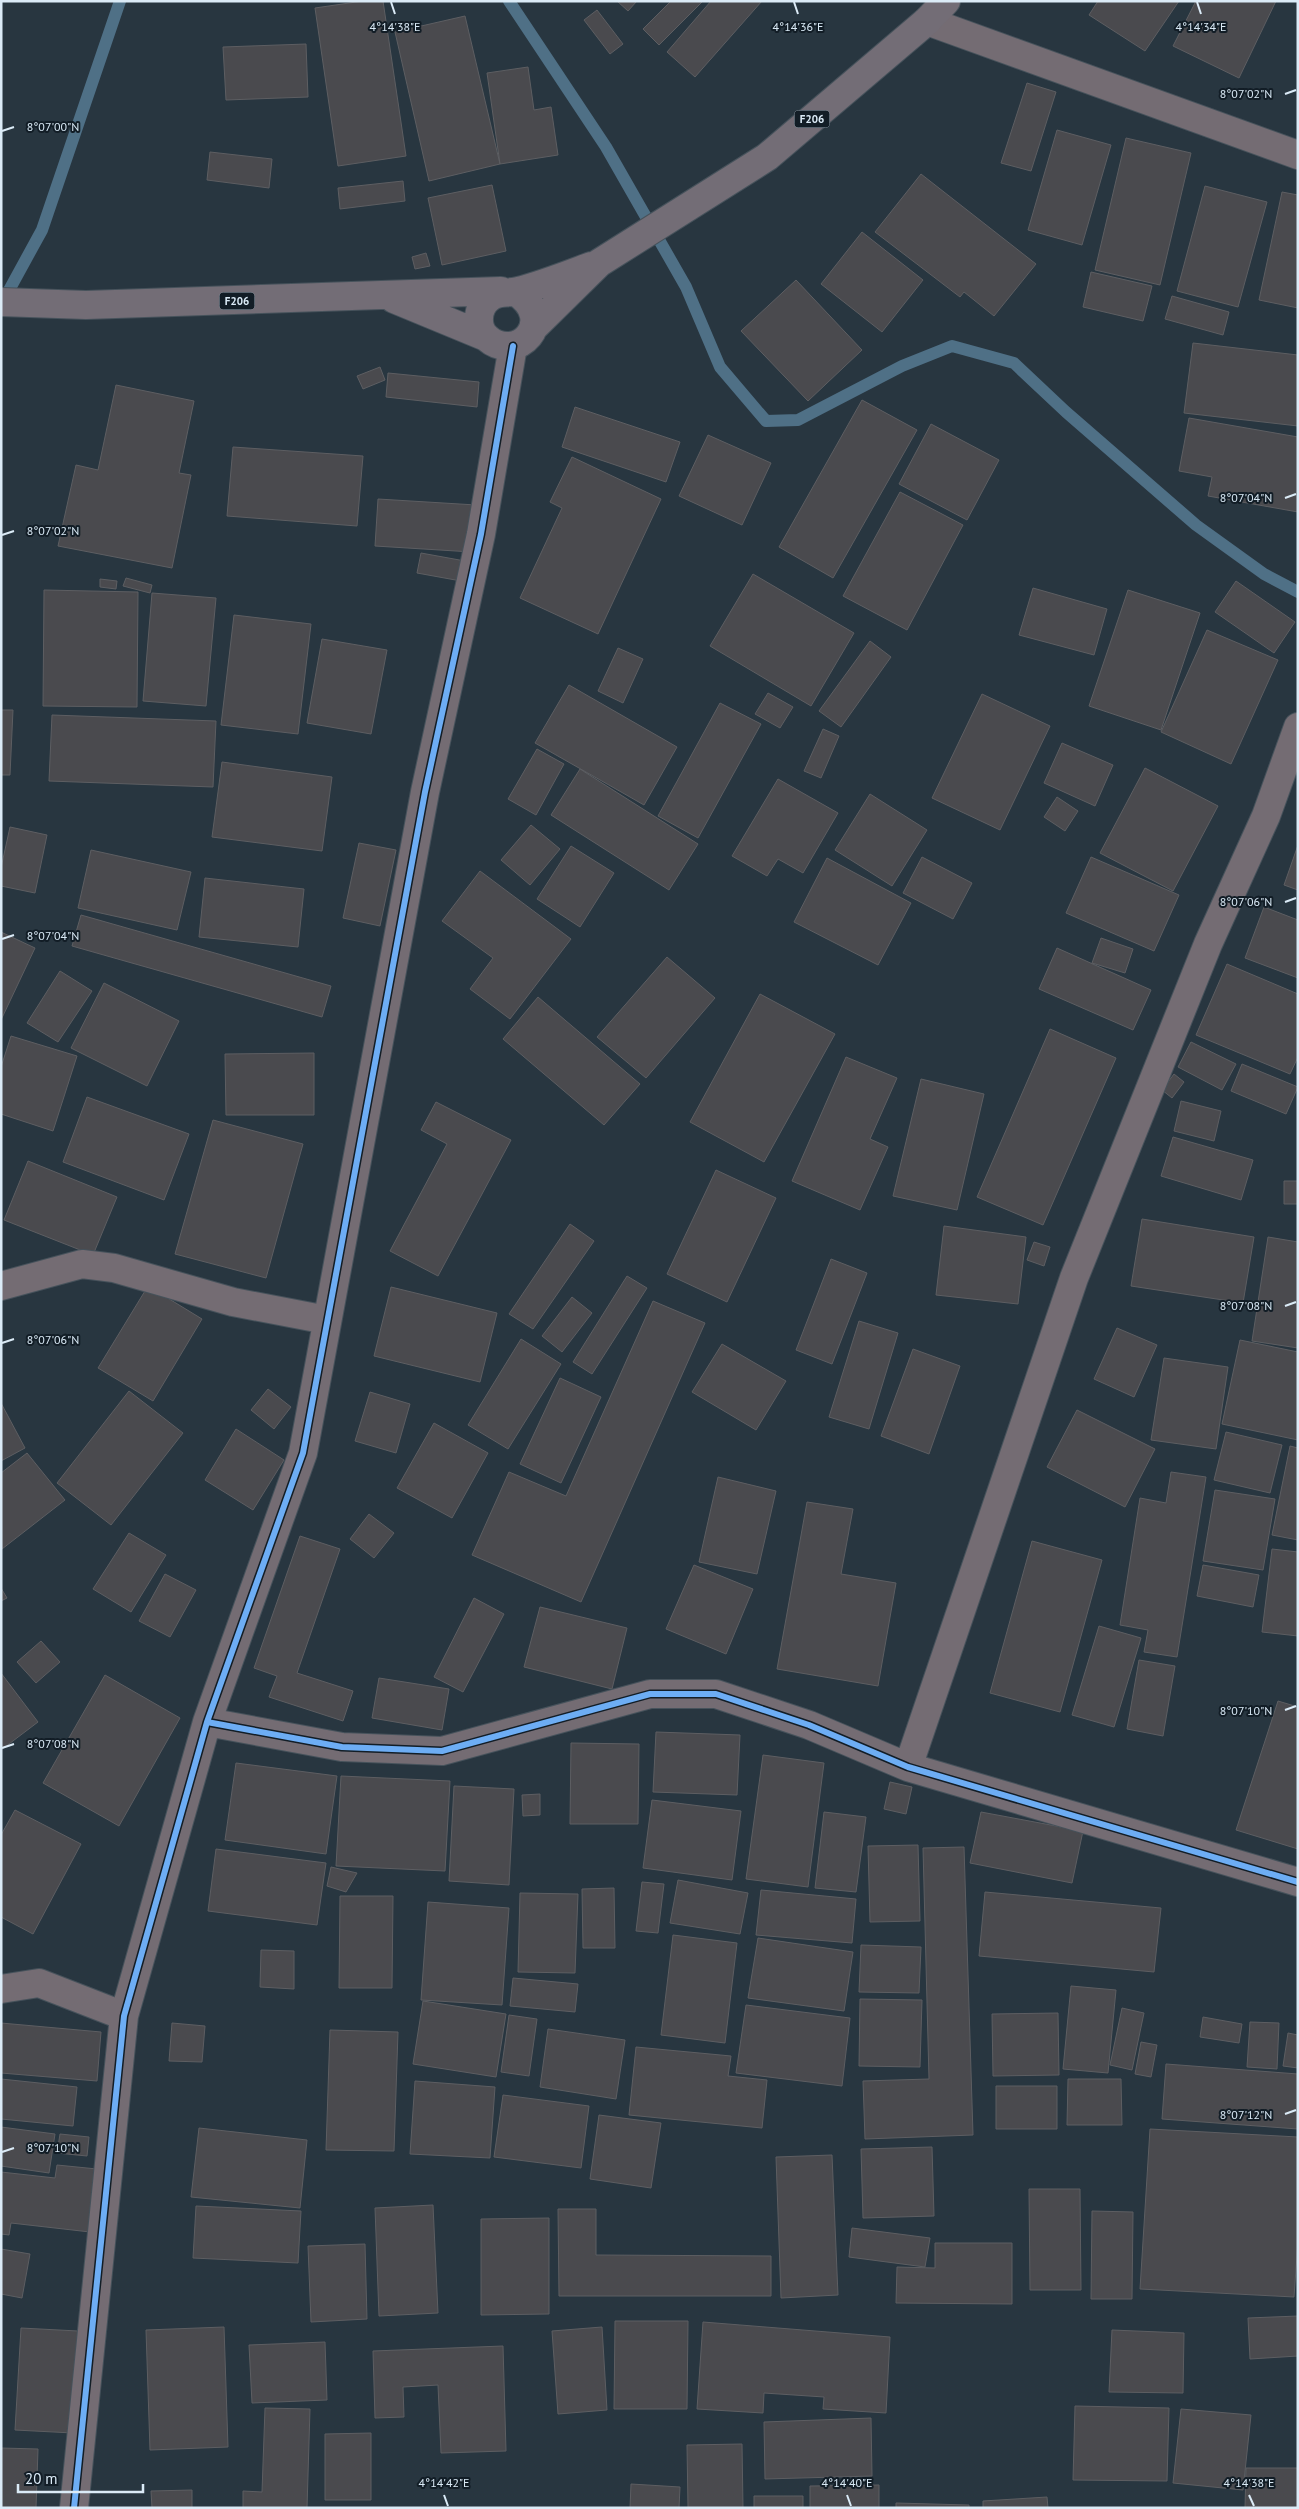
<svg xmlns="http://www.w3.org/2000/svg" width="1299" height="2509" viewBox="0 0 1299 2509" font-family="'PT Sans',sans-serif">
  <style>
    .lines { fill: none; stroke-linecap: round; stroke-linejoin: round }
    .stream { stroke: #4f7086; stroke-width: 12 }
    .building { fill: #4a4a4e; stroke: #5d5e62 }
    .minor-casing { stroke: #46525b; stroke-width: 30 }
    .major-casing { stroke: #46525b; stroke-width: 30 }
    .minor { stroke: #746c73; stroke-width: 28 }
    .major { stroke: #736d76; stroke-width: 28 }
    .cycleway-casing { stroke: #121d26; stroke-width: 9 }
    .cycleway { stroke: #6dadf4; stroke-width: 6 }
    .ticks { fill: none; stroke: #dbebf7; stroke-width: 2 }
    .labels { text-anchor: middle; stroke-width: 4; stroke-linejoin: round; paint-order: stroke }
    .shield { fill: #121d26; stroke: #9fadb8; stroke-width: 1 }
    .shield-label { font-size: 11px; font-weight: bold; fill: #dbebf7 }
    .ticks-label { font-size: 12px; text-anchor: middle; fill: #dbebf7; stroke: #121d26; stroke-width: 4; stroke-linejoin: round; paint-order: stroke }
  </style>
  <rect width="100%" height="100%" fill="#283640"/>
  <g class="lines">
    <path class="stream" d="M509,1L606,147L686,287L720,367L766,421L798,420L902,366L952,346L1014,363L1066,412L1196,525L1264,574L1298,592
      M2,303L42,230L120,1"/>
  </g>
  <path class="building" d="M363,1H383L406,156L338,166L315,8Z
    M617,1H637L628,11Z
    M671,1H703L659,45L643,29Z
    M711,1H762L695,77L667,52Z
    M1098,1H1179L1145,51L1089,15Z
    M1196,1H1276L1239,78L1173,46Z
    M597,10L623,44L610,54L584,20Z
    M465,16L500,164L429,181L395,32Z
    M306,44L308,97L226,100L223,47Z
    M528,67L534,110L551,107L558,155L500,164L487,73Z
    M1027,83L1056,92L1031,171L1001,163Z
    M1057,130L1111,145L1082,245L1028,230Z
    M1126,138L1191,153L1160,285L1095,270Z
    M210,152L272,159L269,188L207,180Z
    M921,174L1036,264L994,316L964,292L960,297L875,232Z
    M403,181L405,201L340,209L338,188Z
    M492,185L506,251L442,265L428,198Z
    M1205,186L1267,202L1238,307L1177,291Z
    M1282,192L1298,195V308L1259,300Z
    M862,232L923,280L882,332L821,284Z
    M426,253L430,266L415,269L412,257Z
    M1091,272L1152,286L1143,321L1083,307Z
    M796,280L862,350L808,401L741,331Z
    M1172,296L1229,312L1223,335L1165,319Z
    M1193,343L1298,355V426L1184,413Z
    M380,367L385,380L363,389L357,376Z
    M388,373L479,382L477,407L386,397Z
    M116,385L194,401L179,473L191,475L172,568L58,546L76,465L98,470Z
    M862,400L917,430L833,578L779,547Z
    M575,407L680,442L666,482L562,447Z
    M1189,418L1298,437V512L1208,496L1212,477L1179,471Z
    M931,424L999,460L967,520L899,484Z
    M708,435L771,463L742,525L679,496Z
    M233,447L363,456L357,526L227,516Z
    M572,457L661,499L598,634L520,598L562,508L550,502Z
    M900,492L963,525L907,630L843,596Z
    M378,499L476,505L472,552L375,546Z
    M421,553L465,561L461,581L417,573Z
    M753,574L854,633L811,706L710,646Z
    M126,578L152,585L150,593L123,586Z
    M100,579L117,581L116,589L100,587Z
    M1236,581L1295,622L1274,653L1215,612Z
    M1033,588L1107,609L1094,655L1019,635Z
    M44,590L138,592L137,707L43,706Z
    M1128,590L1200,613L1161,730L1089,706Z
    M152,593L216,598L206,706L143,701Z
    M234,615L311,624L298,734L221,725Z
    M1207,630L1278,660L1231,764L1161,732Z
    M322,639L387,650L371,734L307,723Z
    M870,641L891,657L841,727L819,711Z
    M618,648L643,659L623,703L598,691Z
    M569,685L677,747L644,805L535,743Z
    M768,693L793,707L780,728L755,714Z
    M982,694L1050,726L1000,830L932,798Z
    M720,703L761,724L698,838L658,816Z
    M1,710H13L10,775H1Z
    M52,715L216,721L213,787L49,781Z
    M823,729L839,736L821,778L804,771Z
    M1062,743L1113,765L1095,806L1044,783Z
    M537,749L564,764L536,815L508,799Z
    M222,762L332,777L322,851L212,837Z
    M1145,768L1218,806L1173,891L1100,853Z
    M580,769L698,844L669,890L551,815Z
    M778,779L838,813L803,873L778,859L767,876L732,856Z
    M870,794L927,830L892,886L835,850Z
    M1057,797L1078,811L1065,831L1044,817Z
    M531,825L560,849L530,885L501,860Z
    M10,827L47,835L35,893L1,886V868Z
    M359,843L396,850L380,926L343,918Z
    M1298,845V890L1284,885Z
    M571,846L614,873L580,927L537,899Z
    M91,850L191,872L177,930L78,908Z
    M922,857L972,883L953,919L903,893Z
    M1091,857L1179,895L1154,951L1066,913Z
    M827,858L911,903L878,965L794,922Z
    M480,871L571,939L510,1019L470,989L493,958L442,921Z
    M205,878L304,889L298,947L199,937Z
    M1264,907L1298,920V978L1245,958Z
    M81,915L331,986L322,1017L72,946Z
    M1,932L35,948L1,1020Z
    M1101,938L1133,949L1125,973L1092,963Z
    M1057,948L1151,990L1133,1030L1039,989Z
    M667,957L715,998L646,1078L597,1037Z
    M1227,964L1298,994V1057L1290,1074L1196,1035Z
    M60,971L92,991L58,1042L27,1023Z
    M104,983L179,1021L147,1086L71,1048Z
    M760,994L835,1034L764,1162L690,1122Z
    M538,997L640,1084L604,1125L503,1039Z
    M1050,1029L1116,1058L1043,1225L977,1197Z
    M11,1036L77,1056L53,1131L1,1114V1067Z
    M1191,1042L1236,1064L1222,1090L1178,1067Z
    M314,1053V1115H226L225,1054Z
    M846,1057L897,1078L870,1139L888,1147L860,1210L792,1181Z
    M1242,1064L1298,1087L1286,1114L1231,1091Z
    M1174,1074L1184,1082L1172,1098L1162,1090Z
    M921,1079L984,1094L957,1210L893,1196Z
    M87,1097L189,1134L164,1200L63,1162Z
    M1181,1101L1221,1111L1214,1141L1174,1131Z
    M436,1102L511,1140L438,1276L390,1251L447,1144L421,1130Z
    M213,1120L303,1144L266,1278L175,1254Z
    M1173,1137L1253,1160L1241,1200L1161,1176Z
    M28,1161L117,1197L93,1255L4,1220Z
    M716,1170L776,1198L727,1302L667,1274Z
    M1284,1181H1298V1204H1284Z
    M1142,1219L1254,1237L1243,1303L1131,1286Z
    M570,1224L594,1241L533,1329L509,1314Z
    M944,1226L1026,1237L1018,1304L936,1295Z
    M1268,1237L1298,1242V1348L1252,1341Z
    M1034,1242L1050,1247L1044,1266L1027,1260Z
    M831,1259L867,1273L832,1364L796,1350Z
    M627,1276L647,1288L592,1374L573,1362Z
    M148,1286L202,1319L153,1401L98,1368Z
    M391,1287L497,1313L480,1382L374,1356Z
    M572,1297L592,1313L562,1352L542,1336Z
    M653,1301L705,1323L581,1602L472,1555L509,1472L566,1496Z
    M859,1321L898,1333L869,1429L829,1417Z
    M1117,1328L1157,1345L1134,1397L1094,1379Z
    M521,1339L561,1364L508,1449L468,1425Z
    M1240,1340L1298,1352V1440L1222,1424Z
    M722,1344L786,1381L756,1430L692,1392Z
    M913,1349L960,1366L929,1454L881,1436Z
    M1164,1358L1228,1367L1216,1449L1151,1440Z
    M560,1378L601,1397L561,1483L520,1464Z
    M268,1389L291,1407L274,1429L251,1410Z
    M129,1391L183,1433L111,1525L57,1483Z
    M370,1392L410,1404L396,1453L355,1441Z
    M1,1403L25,1448L1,1461Z
    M1077,1410L1155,1449L1125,1507L1047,1467Z
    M434,1423L488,1453L452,1518L397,1488Z
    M236,1429L284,1460L253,1510L205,1480Z
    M1226,1432L1282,1445L1270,1493L1214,1480Z
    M1290,1446L1298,1448V1540L1272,1535Z
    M27,1453L65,1500L2,1549L1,1473Z
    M1171,1472L1206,1477L1177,1657L1144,1652L1148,1630L1120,1625L1140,1498L1166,1503Z
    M718,1477L776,1491L757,1574L699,1562Z
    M1215,1490L1275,1499L1263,1570L1203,1561Z
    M807,1502L853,1509L841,1574L896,1583L878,1686L777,1669Z
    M369,1514L394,1533L374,1558L350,1539Z
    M129,1533L166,1555L131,1612L93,1589Z
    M300,1536L340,1549L297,1673L353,1691L343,1721L269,1697L277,1676L254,1668Z
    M1032,1541L1102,1560L1060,1712L990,1693Z
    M1272,1549L1298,1552V1636L1262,1632Z
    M694,1565L753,1589L726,1654L666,1629Z
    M1203,1565L1259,1575L1253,1607L1197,1596Z
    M165,1574L196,1590L170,1637L139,1621Z
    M1,1588L7,1598L1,1601Z
    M474,1598L504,1614L463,1692L434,1677Z
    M540,1607L627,1628L612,1689L524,1667Z
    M1099,1626L1141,1638L1114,1727L1072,1715Z
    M41,1641L60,1662L36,1683L17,1662Z
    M1139,1660L1175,1666L1163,1736L1127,1729Z
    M1,1673L38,1722L1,1750Z
    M105,1675L180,1718L119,1826L43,1783Z
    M379,1678L449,1689L442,1730L372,1718Z
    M1278,1701L1298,1707V1849L1236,1830Z
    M656,1732L740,1735L737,1795L653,1792Z
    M571,1743L639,1744L638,1824H570Z
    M763,1755L824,1763L808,1887L746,1879Z
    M236,1763L337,1776L326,1854L225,1840Z
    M341,1776L450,1781L445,1871L336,1866Z
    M890,1782L912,1787L906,1814L884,1809Z
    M454,1786L514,1789L509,1885L449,1881Z
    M540,1794V1815L523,1816L522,1795Z
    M652,1800L741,1811L732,1880L643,1868Z
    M15,1810L81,1844L33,1934L1,1917V1835Z
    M824,1812L866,1817L856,1892L815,1888Z
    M981,1812L1083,1831L1072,1883L970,1863Z
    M918,1845L920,1921L870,1922L868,1846Z
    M964,1847L973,2135L865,2139L863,2081L929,2079L923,1848Z
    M216,1849L326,1863L317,1925L208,1911Z
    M331,1867L357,1873L346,1892L327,1886Z
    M678,1880L748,1893L740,1934L670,1923Z
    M642,1882L664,1884L658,1933L636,1931Z
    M614,1888L615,1948H583L582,1889Z
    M761,1890L856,1899L852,1943L756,1935Z
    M985,1892L1161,1908L1154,1972L979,1956Z
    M520,1893L578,1894L575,1973L518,1972Z
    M340,1896H393L392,1988H339Z
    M428,1902L509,1908L502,2005L421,2000Z
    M673,1935L737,1943L725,2043L661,2035Z
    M758,1938L853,1952L844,2011L748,1998Z
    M861,1945L921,1947L919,1993L859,1992Z
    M261,1950L294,1951V1989L260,1987Z
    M513,1978L578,1984L575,2012L510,2006Z
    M1071,1986L1116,1990L1108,2073L1063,2069Z
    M860,1999L922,2000L920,2067L859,2066Z
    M423,2001L506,2014L496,2077L413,2064Z
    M746,2005L850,2018L842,2086L736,2073Z
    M1122,2008L1144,2013L1132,2070L1110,2065Z
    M1058,2013L1059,2075L993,2076L992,2014Z
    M509,2015L537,2019L529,2076L501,2072Z
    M1203,2017L1242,2024L1239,2043L1200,2037Z
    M1250,2022L1279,2023L1277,2069L1247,2067Z
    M1,2023L101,2032L97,2081L1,2073Z
    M172,2023L205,2026L202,2062L169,2061Z
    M548,2029L625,2040L616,2099L540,2087Z
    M330,2030L398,2032L394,2151L326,2150Z
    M1288,2033L1298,2035V2068L1283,2066Z
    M1141,2042L1157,2045L1151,2077L1135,2074Z
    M636,2047L731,2056L728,2076L767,2080L762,2128L629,2115Z
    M1166,2064L1298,2074V2129L1162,2119Z
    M1,2079L77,2087L73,2126L1,2119Z
    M1068,2079H1121L1122,2125H1067Z
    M415,2081L495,2087L490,2158L410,2154Z
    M996,2086H1057V2129H996Z
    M503,2095L589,2106L581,2168L494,2157Z
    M599,2115L661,2123L651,2188L590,2179Z
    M1,2127L55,2134L49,2173L1,2166Z
    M199,2128L307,2140L300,2208L191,2197Z
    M1150,2129L1298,2137V2241L1294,2297L1140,2289Z
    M60,2134L89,2137L87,2156L57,2153Z
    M932,2147L934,2216L863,2218L861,2149Z
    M832,2155L838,2295L781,2298L776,2157Z
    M57,2165L97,2169L90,2232L11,2223L9,2235L1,2234V2172L55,2178Z
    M1029,2189H1080L1081,2290H1030Z
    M433,2205L438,2313L379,2316L375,2208Z
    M196,2206L301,2211L298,2263L193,2258Z
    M558,2209H596V2255L771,2256V2296H559Z
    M1092,2211L1133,2212L1132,2299H1091Z
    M549,2218V2314L481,2315V2219Z
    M852,2228L930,2238L925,2267L849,2257Z
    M935,2243H1012V2304L896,2303L897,2267L935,2268Z
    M365,2244L367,2319L311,2322L308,2246Z
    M1,2249L30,2254L22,2298L1,2294Z
    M1298,2316V2356L1250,2359L1248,2318Z
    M615,2321H688L687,2409H614Z
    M703,2322L890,2337L886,2413L823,2409L824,2397L764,2393L763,2413L697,2409Z
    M224,2327L228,2447L150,2450L146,2330Z
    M602,2327L607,2410L558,2414L552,2331Z
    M21,2328L78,2331L73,2433L15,2430Z
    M1112,2330L1184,2333L1183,2393L1109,2392Z
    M325,2342L327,2400L252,2403L249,2345Z
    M503,2346L506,2451L441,2453L438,2385L403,2387L404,2417L375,2418L373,2351Z
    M1075,2406L1169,2408L1167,2481L1073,2480Z
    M265,2408L310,2409L307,2508H243V2491L262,2492Z
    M1181,2409L1251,2415L1243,2490L1173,2483Z
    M871,2418L872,2476L765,2479L764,2422Z
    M371,2433V2500H325V2434Z
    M742,2444L743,2508H688L687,2445Z
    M1,2448L38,2449L36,2508H1Z
    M1246,2468H1298V2508H1245Z
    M631,2484L680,2487L679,2508H630Z
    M879,2485V2508H810V2486Z
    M192,2490V2508H152L151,2491Z
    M754,2496H803V2508H754Z
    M1047,2497L1048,2508H983V2501Z
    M896,2503L969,2505V2508H896Z"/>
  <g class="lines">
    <g class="minor-casing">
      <path id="minor" d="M927,21L1298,155
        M1,1286L82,1264L114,1268L233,1302L327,1320
        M207,1722L342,1747L442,1751L650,1694H716L809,1725L908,1767L1298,1882
        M908,1767L1074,1278L1208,944L1266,816L1298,727
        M1,1989L39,1983L124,2016
        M74,2508L124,2016L207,1722L303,1453L425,792L481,534L513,346"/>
    </g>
    <g class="major-casing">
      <path id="major" d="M516,292C559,321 517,364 487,338C475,328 477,307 489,298C498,290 507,294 518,291C542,285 567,275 591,266
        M394,299L486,337
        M1,302L86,305L501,291
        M534,327L599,263L767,157L927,21L946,1"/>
    </g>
    <use href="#minor" class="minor"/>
    <use href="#major" class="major"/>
    <g class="cycleway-casing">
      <path id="cycleway" d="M207,1722L342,1747L442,1751L650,1694H716L809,1725L908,1767L1298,1882
        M74,2508L124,2016L207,1722L303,1453L425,792L481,534L513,346"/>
    </g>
    <use href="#cycleway" class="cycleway"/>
  </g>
  <path class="ticks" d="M391,2L395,14M794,2L798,14M1197,2L1201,14M1285,94L1296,90M2,131L14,127M1285,498L1296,494M2,535L14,531M1285,902L1296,898M2,939L14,935M1285,1306L1296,1302M2,1343L14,1339M1285,1710L1296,1706M2,1748L14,1744M1285,2114L1296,2110M2,2152L14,2148M444,2495L448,2506M847,2495L851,2506M1249,2495L1254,2506"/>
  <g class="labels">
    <g class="shield">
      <rect x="794.5" y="110.5" width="35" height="17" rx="4"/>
      <rect x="219.5" y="292.5" width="35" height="17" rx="4"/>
    </g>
    <g class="shield-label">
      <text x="812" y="123">F206</text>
      <text x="237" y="305">F206</text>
    </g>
  </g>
  <g class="ticks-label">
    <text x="395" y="31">4°14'38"E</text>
    <text x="798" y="31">4°14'36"E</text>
    <text x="1201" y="31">4°14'34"E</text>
    <text x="1246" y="98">8°07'02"N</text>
    <text x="53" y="131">8°07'00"N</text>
    <text x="1246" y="502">8°07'04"N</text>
    <text x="53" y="535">8°07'02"N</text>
    <text x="1246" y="906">8°07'06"N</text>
    <text x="53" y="940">8°07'04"N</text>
    <text x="1246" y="1310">8°07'08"N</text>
    <text x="53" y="1344">8°07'06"N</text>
    <text x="1246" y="1715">8°07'10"N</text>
    <text x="53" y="1748">8°07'08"N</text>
    <text x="1246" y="2119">8°07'12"N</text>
    <text x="53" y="2152">8°07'10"N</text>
    <text x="444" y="2487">4°14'42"E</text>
    <text x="847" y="2487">4°14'40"E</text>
    <text x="1249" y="2487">4°14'38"E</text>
  </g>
  <rect width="1299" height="2509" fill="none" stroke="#dbebf7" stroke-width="5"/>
  <path d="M18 2484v8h125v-8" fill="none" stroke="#dbebf7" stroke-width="2.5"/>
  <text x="25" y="2484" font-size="15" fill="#dbebf7" stroke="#121d26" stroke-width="4" paint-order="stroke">20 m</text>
</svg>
